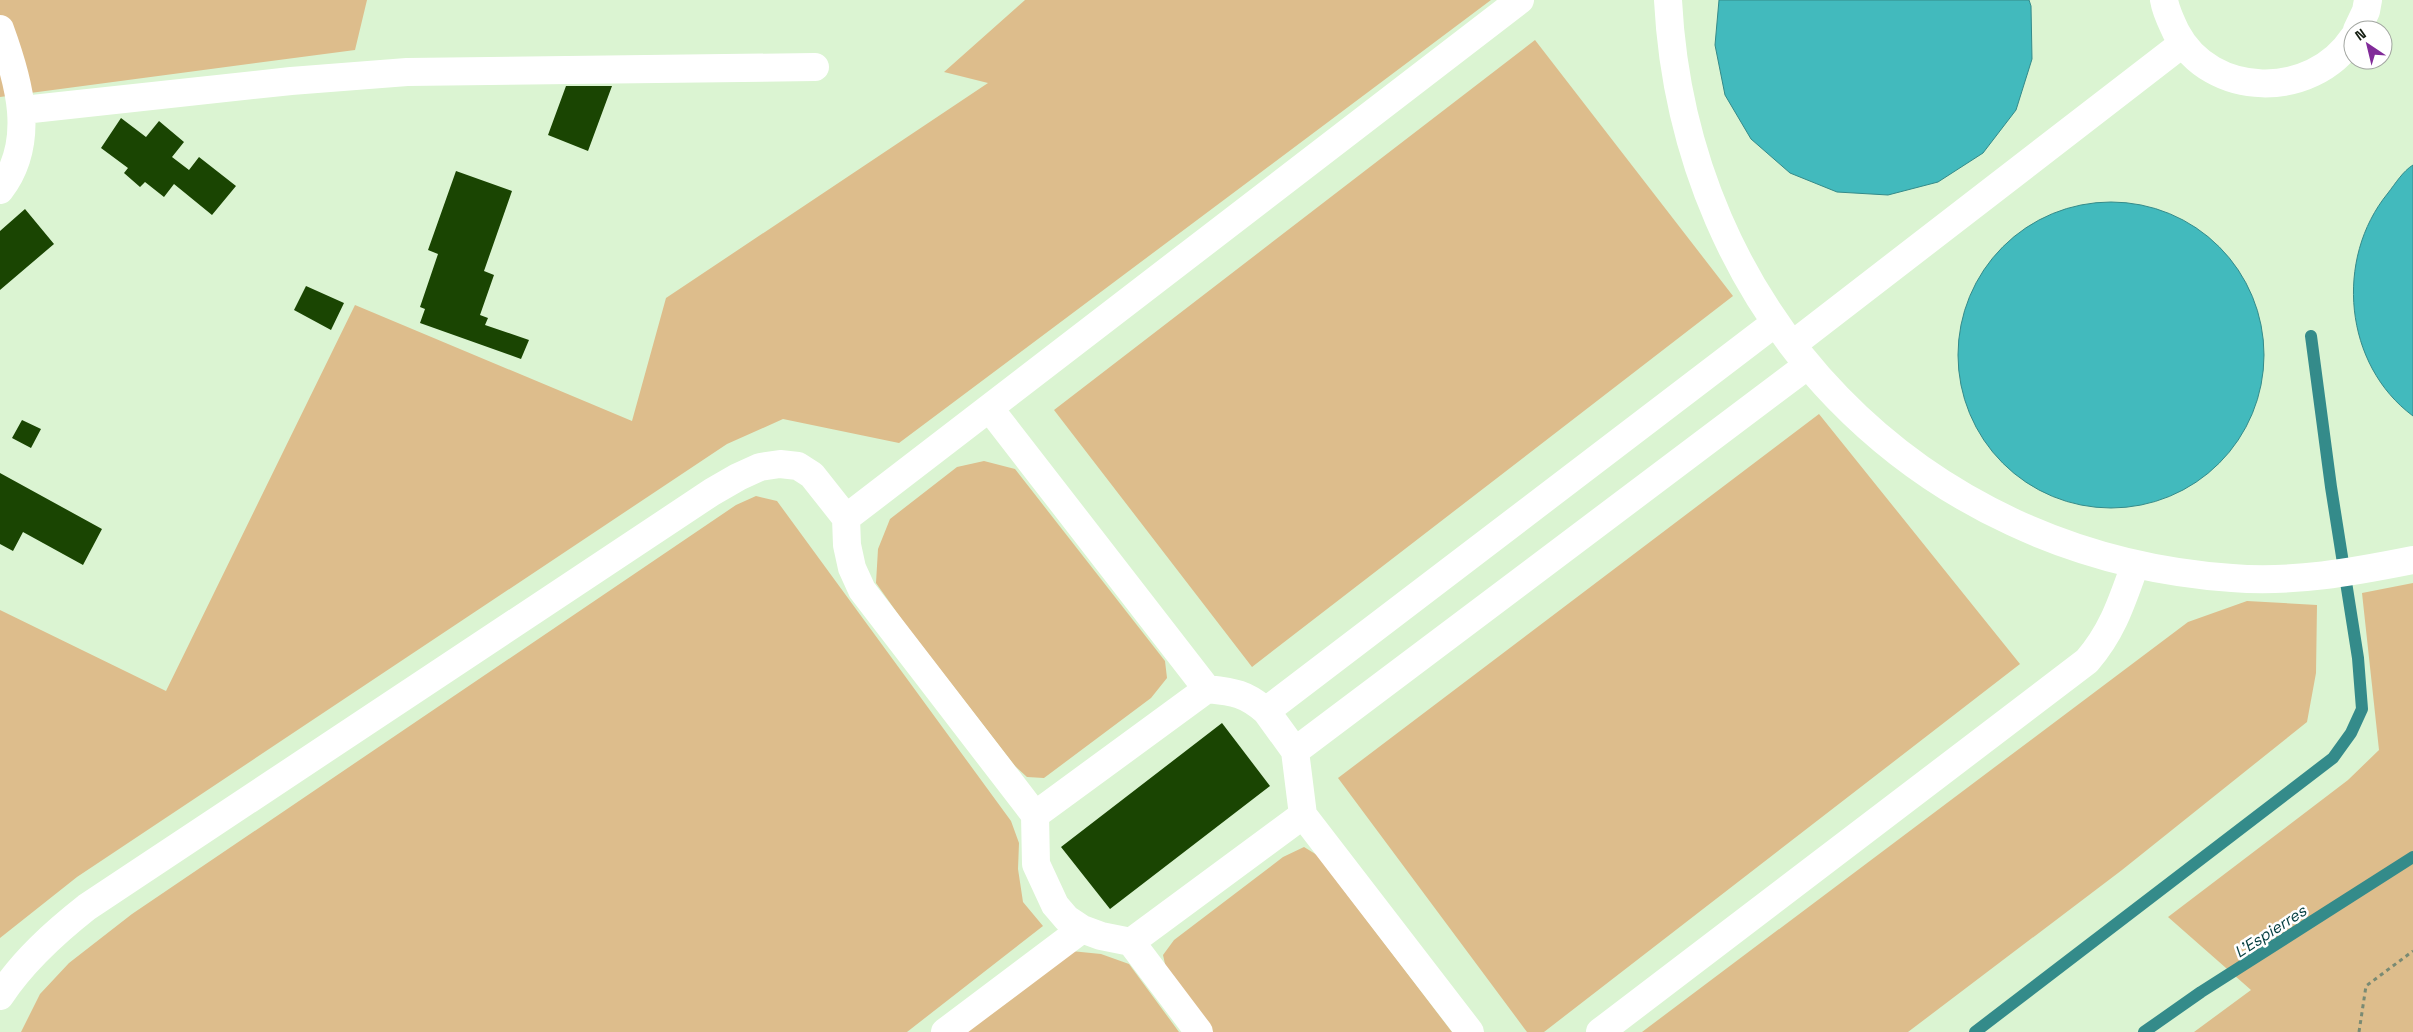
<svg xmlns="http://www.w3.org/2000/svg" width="2413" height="1032" viewBox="0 0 2413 1032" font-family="'Space Grotesk',sans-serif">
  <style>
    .green { fill: #ddbd8c }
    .water { fill: #42babd; stroke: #348b8a }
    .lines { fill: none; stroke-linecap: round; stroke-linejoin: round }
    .stream { stroke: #348b8a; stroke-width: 12 }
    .building { fill: #1a4502 }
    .path { stroke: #798a73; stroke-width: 3; stroke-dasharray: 4 4; stroke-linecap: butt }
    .minor { stroke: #fff; stroke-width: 28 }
    .labels { text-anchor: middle; stroke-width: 5; stroke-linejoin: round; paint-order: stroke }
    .water-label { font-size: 16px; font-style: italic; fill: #023c3e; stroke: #fff }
  </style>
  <rect width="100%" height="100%" fill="#dbf4d2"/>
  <path class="green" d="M0,0H367L355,50L0,97Z
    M1025,0H1491L899,443L783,419L727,444L77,877L0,938V610L166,691L355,305L632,421L666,298L988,83L944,72Z
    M1535,40L1733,296L1252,667L1054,410Z
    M1819,414L2020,664L1544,1032H1527L1338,778Z
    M984,461L1015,469L1165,661L1167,678L1151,698L1044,778L1027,777L1015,766L905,624L876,583L878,549L890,519L957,467Z
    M756,496L777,501L1011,821L1019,843L1018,869L1023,902L1043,926L907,1032H21L40,994L69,963L132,914L736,505Z
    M2413,583V1032H2194L2251,990L2168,917L2348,780L2379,750L2362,593Z
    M2247,601L2317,605L2316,673L2307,722L2122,870L1908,1032H1642L2188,622Z
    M1304,847L1317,855L1452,1032H1212L1167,973L1163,955L1174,940L1283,857Z
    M1071,951L1101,954L1129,964L1179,1032H964Z"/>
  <path class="water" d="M1719,0H2029L2031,6L2032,59L2016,110L1983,153L1938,182L1888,195L1837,192L1790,173L1751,139L1725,95L1715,45Z
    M2413,165V416C2344,365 2334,259 2388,193C2395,184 2403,171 2413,165Z
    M1958 355a153 153 0 1 1 306 0a153 153 0 1 1-306 0Z"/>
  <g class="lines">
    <path class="stream" d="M1975,1032L2333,758L2351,733L2362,709L2358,658L2331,487L2311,336
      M2144,1032L2201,992L2413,857"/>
  </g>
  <path class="building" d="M566,86H612L588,151L548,135Z
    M121,118L146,137L159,121L184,142L172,157L189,170L199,157L236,186L212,215L174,184L164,197L145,182L140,187L124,173L128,168L101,148Z
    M456,171L512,191L484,271L494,275L480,315L488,318L485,325L529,340L521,359L420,323L425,309L420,307L438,254L428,250Z
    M25,209L54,244L0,290V231Z
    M306,286L344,303L331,330L294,310Z
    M22,420L41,429L31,448L12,438Z
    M0,473L102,529L83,565L23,532L13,551L0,544Z
    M1222,723L1270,786L1110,909L1061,847Z"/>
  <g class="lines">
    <path class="path" d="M2359,1032L2366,986L2413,951"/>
    <path class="minor" d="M1668,0C1684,313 1917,556 2232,578C2293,583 2353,572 2413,560
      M2164,0C2166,12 2171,21 2176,32C2211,99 2312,100 2353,38
      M0,29C19,81 37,142 0,190
      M2357,30L2366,11L2368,0
      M23,110L291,81L407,72L815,67
      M1792,345L2182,44
      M990,409L1207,689C1234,692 1245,693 1266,711L1775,323
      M846,518L1520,0
      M1266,711L1295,751L1303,815L1470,1032
      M1295,751L1808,365
      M1035,815L1207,689
      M1131,942L1303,815
      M0,996C23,961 54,933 87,907L712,492L738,477L760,467L780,464L798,466L812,475L846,518L847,545L852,568L862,590L1035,815L1036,864L1055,905L1067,919L1082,929L1101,936L1131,942L1199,1032
      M945,1032L1082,929
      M1600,1032L2087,661C2113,631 2122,601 2135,565"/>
  </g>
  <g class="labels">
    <g class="water-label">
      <text transform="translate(2270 931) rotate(-33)" y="6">L'Espierres</text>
    </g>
  </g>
  <g transform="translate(2368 45) rotate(325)"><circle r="24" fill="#ffffff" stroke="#a1a5a0"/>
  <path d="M0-4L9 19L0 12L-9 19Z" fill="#812b99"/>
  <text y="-8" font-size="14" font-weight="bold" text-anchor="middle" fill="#151e12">N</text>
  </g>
</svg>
